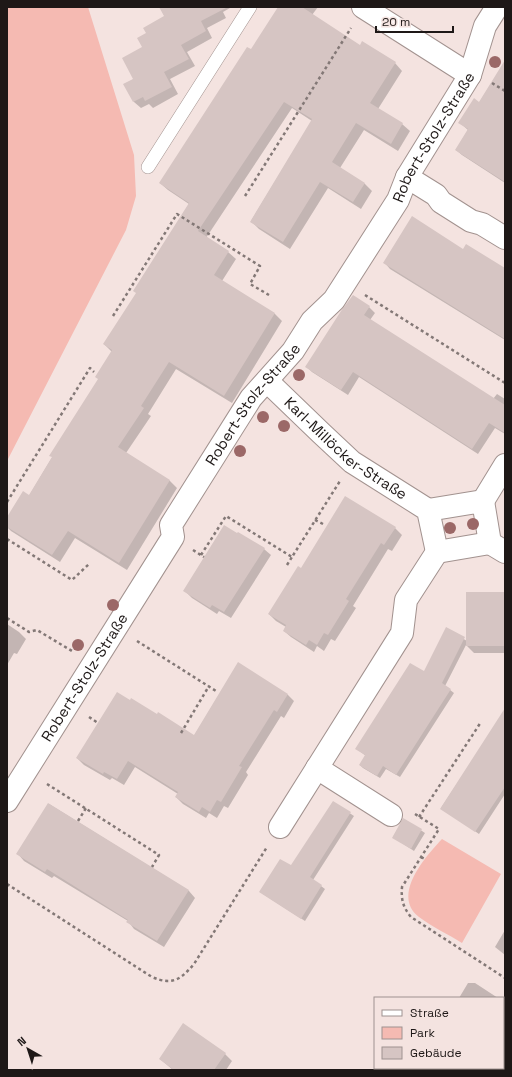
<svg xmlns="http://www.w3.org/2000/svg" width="512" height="1077" viewBox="0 0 512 1077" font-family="'Space Grotesk',sans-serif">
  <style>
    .green { fill: #f5bab2 }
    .shadow { fill: #0003 }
    .building { fill: #d6c5c3 }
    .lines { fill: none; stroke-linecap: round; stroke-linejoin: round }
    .service-casing { stroke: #a2928f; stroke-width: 14 }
    .minor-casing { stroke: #a2928f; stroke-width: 24 }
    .path { stroke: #837876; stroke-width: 2.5; stroke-dasharray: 3 3; stroke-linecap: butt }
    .service { stroke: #fff; stroke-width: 13 }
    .minor { stroke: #fff; stroke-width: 22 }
    .tree { fill: #9b6867 }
    .labels { text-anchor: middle; stroke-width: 4; stroke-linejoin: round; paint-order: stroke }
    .street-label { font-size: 15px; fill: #1e1817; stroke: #f4e3e0 }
  </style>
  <rect width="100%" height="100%" fill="#f4e3e0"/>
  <path class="green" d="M7,7H88L134,155L136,196L126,230L7,461Z
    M442,839L501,874L462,943C448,934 432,927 419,917C391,896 425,857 442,839Z"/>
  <path class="shadow" d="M160,7H229L230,8L223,12L226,18L207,28L212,38L187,52L195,66L170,79L178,94L153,108L149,104L141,108L134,102L125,84L134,79L148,33L165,17Z
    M279,7H318L312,15L360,46L395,63L402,71L378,109L402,124L410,131L398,151L364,130L340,168L365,184L372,191L361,209L328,188L290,249L259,229L251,221L312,121L292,108L206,238L228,252L236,259L222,281L275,314L282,321L232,403L176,369L148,414L151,416L126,453L170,481L177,488L127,570L75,538L60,562L11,531L7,527V519L29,496L99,379L112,352L104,344L137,293L189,204L168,190L160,183L251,51Z
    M505,62V183L462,155L456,150L468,130L459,122L479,103Z
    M463,250L505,271V340L390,269L384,262Z
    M369,307L375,313L370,320L493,399L497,394L505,399V434L495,428L478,454L359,377L348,395L312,372L306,366Z
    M395,528L402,535L392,551L388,549L353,606L356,608L335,641L331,639L324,651L317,646L314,652L291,637L284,631L286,627L276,621L269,614L301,569Z
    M264,549L271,555L231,618L219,611L217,614L192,598L185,591Z
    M505,593V653H474L466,645L445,686L454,693L400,777L386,769L380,778L363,768L360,765L366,756L357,749L424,673L447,629L467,641Z
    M7,624L19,632L26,639L17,654L14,653L7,665Z
    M238,664L288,695L294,701L284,718L281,716L246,772L248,775L228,808L224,806L217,818L209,813L206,818L183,804L176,797L178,794L135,767L124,785L112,778L110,780L84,765L77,758L194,736Z
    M505,711V794L479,834L441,808Z
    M333,802L354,816L313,880L325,889L305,921L260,892L292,867Z
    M49,804L189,891L195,898L164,947L134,929L128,921L54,876L52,878L24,861L18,854Z
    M404,819L425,833L414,851L393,837Z
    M505,930V955L495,947Z
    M468,983H475L498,998H459Z
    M225,1054L232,1061L226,1070H173L160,1059Z
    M390,1068H484L483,1070H393Z"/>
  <path class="building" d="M159,7H228L201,21L206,31L181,45L189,59L164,72L172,87L145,101L143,97L133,102L123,84L133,79L122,58L142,47L137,38L146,33L143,28L164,16Z
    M278,7H302L360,45L362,41L396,62L370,103L403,123L391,144L356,123L332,162L365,183L353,202L320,182L283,242L250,222L312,119L284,102L198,231L229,251L214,275L275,313L224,396L169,362L141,406L144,408L118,447L170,480L119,563L68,531L52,555L7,527V517L23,491L29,495L52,457L49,456L98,379L95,377L112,350L103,344L136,293L133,291L189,203L159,183L247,47L251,49Z
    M505,60V182L455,150L468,129L458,123L474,98L479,102Z
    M412,216L463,249L466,244L505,268V339L383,263Z
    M353,295L370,306L364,315L505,405V433L489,423L472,449L353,372L341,390L305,367L341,311Z
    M345,496L396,527L384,545L381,543L346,599L349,601L328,635L324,633L317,645L309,640L306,645L283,631L286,625L268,614L298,566L301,568Z
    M224,525L237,533L238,532L265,548L224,612L212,605L210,608L183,591Z
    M466,592H505V646H466Z
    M446,627L465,637L442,683L451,689L396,775L383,766L377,776L359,765L365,755L355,749L410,663L424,671Z
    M238,662L288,694L277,712L274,710L239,766L242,767L221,802L217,800L210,812L202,807L199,812L175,797L178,792L128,761L117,779L104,772L103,774L76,758L117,692L130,700L131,698L157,714L158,712L194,735Z
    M505,708V787L475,832L440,809Z
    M333,801L351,812L310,877L322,885L301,919L259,892L280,859L291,865Z
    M48,803L189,890L157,941L126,922L128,920L47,869L45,872L16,854Z
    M403,818L422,829L411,849L392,838Z
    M183,1023L226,1053L214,1070H174L159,1059Z"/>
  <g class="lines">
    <g class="service-casing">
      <path id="service" d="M148,167L250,7"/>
    </g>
    <g class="minor-casing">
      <g id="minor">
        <path d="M363,7L470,75"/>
        <path d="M407,177L436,195L441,202L471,221L482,224L505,238"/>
        <path id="s1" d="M267,381L321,433L352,462L428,510L437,552L490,543"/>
        <path d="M483,501L505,465"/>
        <path d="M428,510L483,501L490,543L505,552"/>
        <path d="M317,768L391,815"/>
        <path id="s2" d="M7,801L173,537L171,525L251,398L293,351L312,321L334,300L398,200L407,177L470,75L485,26L497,7"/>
        <path d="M280,827L402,633L406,600L437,552"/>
      </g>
    </g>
    <path class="path" d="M492,83L505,91
      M245,196L351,28
      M365,295L505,383
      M113,316L177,214L260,266L250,284L269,295
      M7,502L90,368L94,372
      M315,520L323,524
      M7,539L72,580L89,564
      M193,550L204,557
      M201,555L226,516L292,557L340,481
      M287,565L292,557
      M7,618L29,632L37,630L72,651
      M137,641L216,691
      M89,717L98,723
      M181,733L209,686
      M47,784L159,855L152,867
      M415,814L439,829L402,887C401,900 403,907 411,917L505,978
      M419,817L481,722
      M78,821L86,808
      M421,857L425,859
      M7,884L152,977C173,986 181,979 194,964L267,847"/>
    <use href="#service" class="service"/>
    <use href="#minor" class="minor"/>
  </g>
  <g class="tree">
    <circle cx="495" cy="62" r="6"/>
    <circle cx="299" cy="375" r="6"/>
    <circle cx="263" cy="417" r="6"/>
    <circle cx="284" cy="426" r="6"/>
    <circle cx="240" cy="451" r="6"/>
    <circle cx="473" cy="524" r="6"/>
    <circle cx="450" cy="528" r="6"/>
    <circle cx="113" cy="605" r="6"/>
    <circle cx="78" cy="645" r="6"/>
  </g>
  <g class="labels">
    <g class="street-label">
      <text dy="5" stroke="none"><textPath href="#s2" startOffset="794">Robert-Stolz-Straße</textPath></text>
      <text dy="5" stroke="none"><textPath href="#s2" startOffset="470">Robert-Stolz-Straße</textPath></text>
      <text dy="5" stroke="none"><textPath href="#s1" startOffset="104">Karl-Millöcker-Straße</textPath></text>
      <text dy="5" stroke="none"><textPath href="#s2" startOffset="146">Robert-Stolz-Straße</textPath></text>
    </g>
  </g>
  <rect width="512" height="1077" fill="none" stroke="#1e1817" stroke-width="16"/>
  <rect x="374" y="997" width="130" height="72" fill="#f4e3e0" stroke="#9e9290"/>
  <rect x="382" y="1010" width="20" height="6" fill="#ffffff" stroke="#9e9290"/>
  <text x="410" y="1017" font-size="12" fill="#1e1817">Straße</text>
  <rect x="382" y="1027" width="20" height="12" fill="#f5bab2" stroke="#9e9290"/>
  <text x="410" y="1037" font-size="12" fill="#1e1817">Park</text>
  <rect x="382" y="1047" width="20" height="12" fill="#d6c5c3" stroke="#9e9290"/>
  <text x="410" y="1057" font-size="12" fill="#1e1817">Gebäude</text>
  <g transform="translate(28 1049) rotate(321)" stroke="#f4e3e0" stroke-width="3" paint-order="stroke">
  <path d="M0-3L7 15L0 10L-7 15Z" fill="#1e1817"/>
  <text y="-6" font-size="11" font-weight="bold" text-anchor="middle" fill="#1e1817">N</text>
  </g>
  <path d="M376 26v6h77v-6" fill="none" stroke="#1e1817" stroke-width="2"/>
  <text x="382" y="26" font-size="12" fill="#1e1817" stroke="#f4e3e0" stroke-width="3" paint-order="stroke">20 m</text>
</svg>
